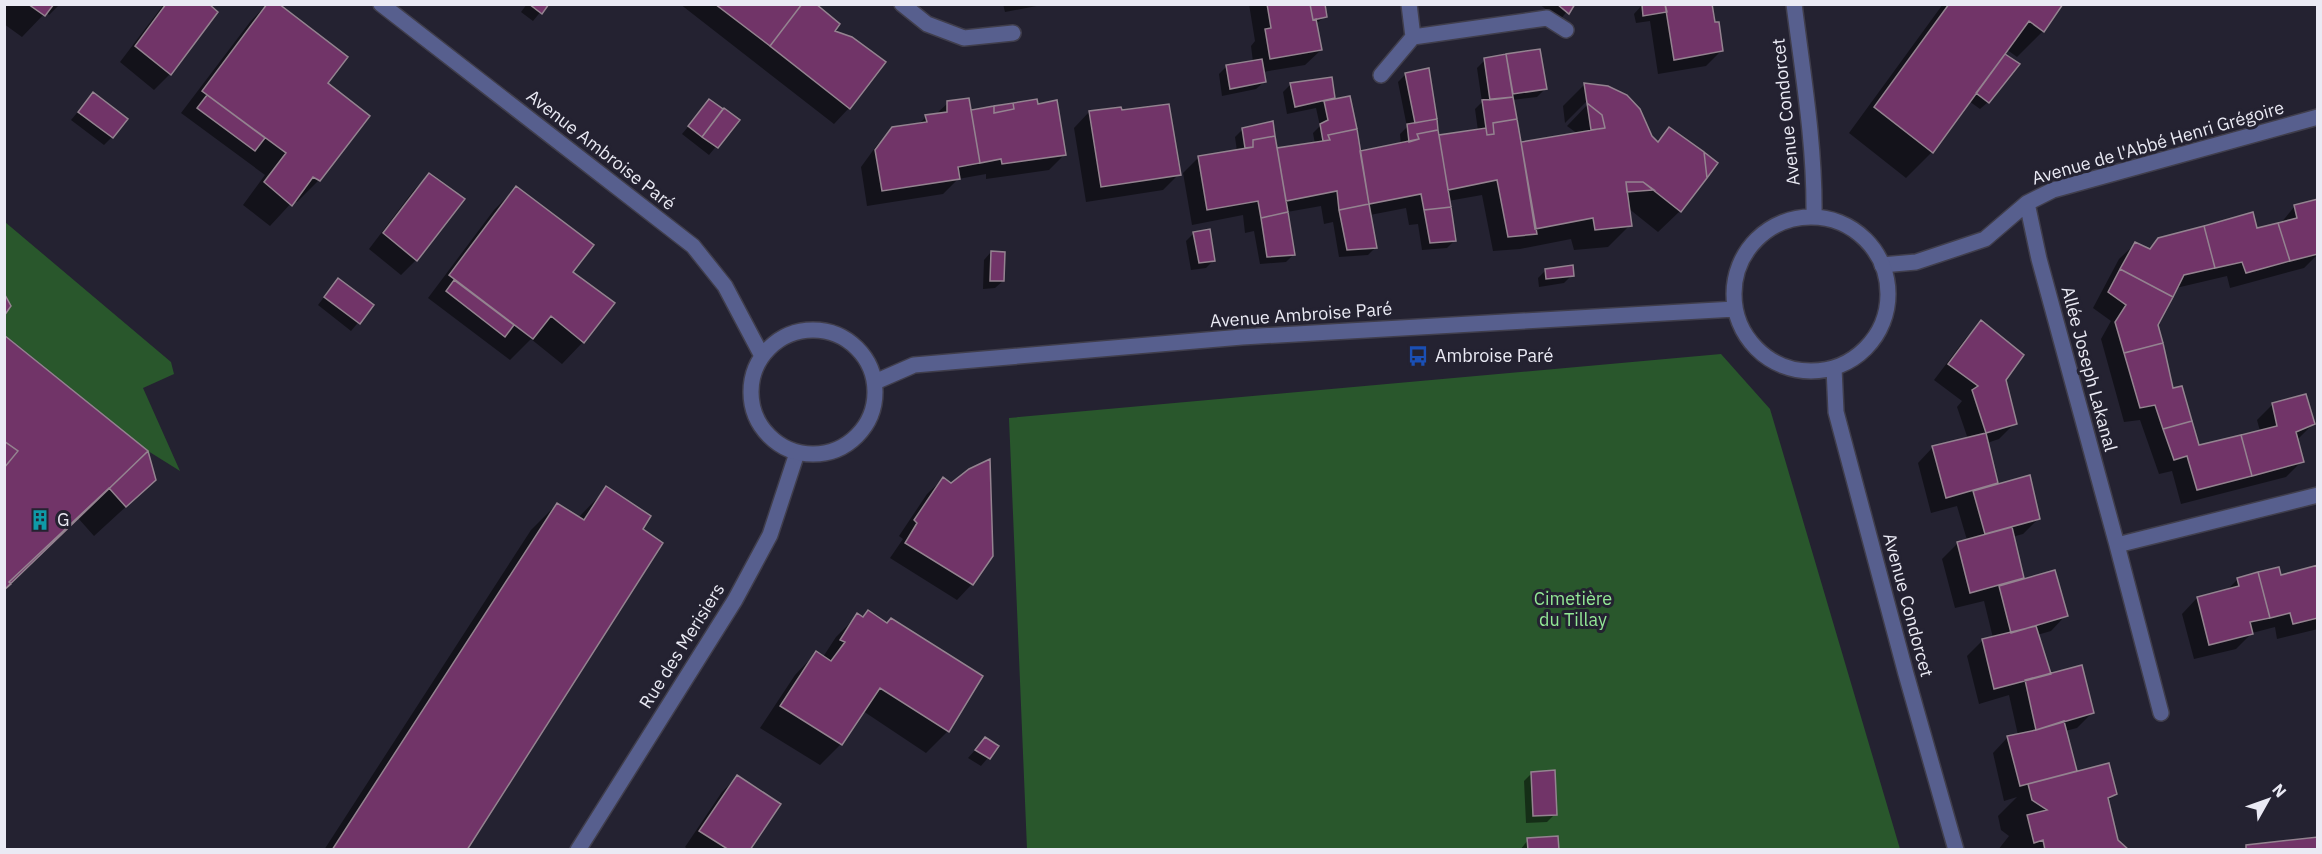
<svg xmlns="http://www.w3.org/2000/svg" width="2322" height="854" viewBox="0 0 2322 854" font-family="'IBM Plex Sans',sans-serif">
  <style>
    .green { fill: #29572c }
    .shadow { fill: #0007 }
    .building { fill: #713468; stroke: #948390; stroke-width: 1.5 }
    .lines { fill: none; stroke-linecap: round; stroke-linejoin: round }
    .minor-casing { stroke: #403e4c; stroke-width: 18 }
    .tertiary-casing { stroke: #403e4c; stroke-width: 18 }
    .minor { stroke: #575f8e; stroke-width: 15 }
    .tertiary { stroke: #575f8e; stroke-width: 15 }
    .labels { text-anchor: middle; stroke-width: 6; stroke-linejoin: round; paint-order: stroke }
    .street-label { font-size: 18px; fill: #eaeaf4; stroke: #242231 }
    .poi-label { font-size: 18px; fill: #eaeaf4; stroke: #242231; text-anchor: start }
    .park-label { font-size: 18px; fill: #93e996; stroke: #242231 }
  </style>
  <rect width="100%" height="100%" fill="#242231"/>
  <path class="green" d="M5,222L171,362L174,374L143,388L180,471L148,451L5,335V316L11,306L5,293Z
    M1721,354L1770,409L1900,849H1027L1009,418Z"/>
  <path class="shadow" d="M6,4H60L49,15L46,12L22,37L4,24Z
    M164,4H206L216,12L170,74L154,90L120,62Z
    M267,4L326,83L319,180L297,202L294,200L270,226L243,205L265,175L181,113L250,22Z
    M527,4H547L533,21L521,12Z
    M680,4H813L832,32L849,108L834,124Z
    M1003,4H1047L1005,12Z
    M1249,4H1324L1325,16L1315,25L1321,50L1305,65L1263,72L1264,82L1256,89L1222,96L1219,74L1227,66L1253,62L1251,46L1255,41Z
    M1539,4H1573L1560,20Z
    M1643,4H1711L1722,50L1706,66L1658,74L1650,21L1636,23L1634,14Z
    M1943,4H2062L2043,31L2017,57L2006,49L1988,102L1980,109L1969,101L1932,152L1906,178L1849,133Z
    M1539,50L1545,89L1537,97L1512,100L1520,144L1578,134L1567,126L1589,103L1587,101L1565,123L1563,106L1584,85L1656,142L1669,129L1680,211L1658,232L1628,208L1630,225L1608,247L1574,250L1571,239L1520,249L1493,251L1482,195L1448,201L1455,240L1447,248L1422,250L1418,224L1409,225L1406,208L1370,215L1376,247L1368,255L1339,257L1333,222L1324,224L1321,206L1287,212L1294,254L1286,262L1260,264L1254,231L1245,233L1243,215L1192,225L1183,173L1198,158L1237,151L1235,137L1243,129L1276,149L1315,144L1313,133L1320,126L1316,108L1287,114L1283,92L1291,84L1330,78L1334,100L1359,153L1401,144L1400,134L1407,127L1398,82L1406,74L1438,137L1478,131L1475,109L1482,102L1477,68L1485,60Z
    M93,94L112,137L104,145L71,120Z
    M710,101L738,120L709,155L682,134Z
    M948,103L1065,154L1049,170L986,179V174L958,179L943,194L867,206L861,167L877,145L893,129L918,125L926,117L935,115Z
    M1089,112L1179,174L1163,190L1086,202L1074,128Z
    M429,175L416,260L401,275L369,249L414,190Z
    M516,188L571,272L583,342L562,364L531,339L510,360L428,298L494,210Z
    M2318,200V254L2304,268L2230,288L2227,276L2176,288L2157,325L2172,390L2198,447L2260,431L2257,420L2273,404L2313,424L2297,440L2302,461L2286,477L2181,504L2172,471L2159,474L2140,420L2124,422L2101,339L2111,321L2093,308L2119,259L2135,244L2148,250L2159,239L2256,230L2280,224L2295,206Z
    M1194,233L1214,260L1206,268L1191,270L1186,241Z
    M991,252L1003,281L995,288L983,289L984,260Z
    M1546,270L1572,275L1564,283L1539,287L1538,278Z
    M331,288L372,306L351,331L318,305Z
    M1982,323L2004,380L2015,423L1999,439L1987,443L1997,485L2039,518L2023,534L2012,537L2023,580L2066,615L2051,631L2037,635L2050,676L2093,712L2077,728L2065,731L2075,770L2071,774L2115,794L2108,801L2117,840L2126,850H1998L2009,836L2001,830L1998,816L2017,797L2004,801L1993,753L2008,737L2018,735L2009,695L1979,704L1967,656L1983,640L1993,638L1984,601L1955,608L1942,559L1958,543L1967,540L1957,506L1931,513L1918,463L1933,447L1968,439L1957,407L1962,401L1934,380L1966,338Z
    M4,337L155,480L94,536L78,518Z
    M943,479L972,584L957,600L890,558L903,539L899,536L927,494Z
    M607,488L465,850H324L531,530L557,504L578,518Z
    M2318,567V629L2277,639L2275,627L2252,633L2236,649L2194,659L2182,614L2197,598L2226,591L2238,579L2280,577Z
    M858,615L887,624L981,676L947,732L926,753L863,711L841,744L820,765L760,728L795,675L816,653L823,657L836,637Z
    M985,739L997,747L981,766L968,758Z
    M1532,773L1555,814L1547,822L1526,823L1524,781Z
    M737,777L749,850H689L685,847L722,792Z
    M1528,840L1557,850H1520Z"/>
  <path class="building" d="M28,4H54L45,16Z
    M166,4H209L218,12L171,75L135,46Z
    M267,4H279L348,57L328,83L370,116L320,181L313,177L292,206L264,182L286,153L202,91Z
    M529,4H549L542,14Z
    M715,4H802L770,46Z
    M802,4H816L840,24L835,31L852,37L886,62L850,109L770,46Z
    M1267,4H1310L1313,20L1316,19L1322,50L1270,59L1265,29L1271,28Z
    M1310,4H1325L1327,17L1313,20Z
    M1557,4H1575L1569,14Z
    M1665,4L1667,12L1643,16L1642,5Z
    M1665,4H1712L1715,22H1719L1723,51L1674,60Z
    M1949,4H2063L2044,32L2029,21L1933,153L1874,107Z
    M1540,49L1547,89L1513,94L1506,54Z
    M1506,54L1513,97L1490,100L1484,58Z
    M2005,54L2020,64L1989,103L1976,93Z
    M1262,59L1266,82L1230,89L1226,65Z
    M1429,68L1437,119L1415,123L1405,73Z
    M1332,77L1335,98L1295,107L1290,83Z
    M1584,83L1608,86L1627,95L1640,109L1652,136L1658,142L1669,127L1704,152L1707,178L1681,212L1643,182H1626L1632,226L1595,230L1593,218L1535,229L1521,142L1605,128L1602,115L1587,103Z
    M93,92L128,119L113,138L78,112Z
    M207,95L265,138L255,151L197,108Z
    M1350,96L1357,129L1328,135L1330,140L1323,141L1320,124L1328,120L1324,101Z
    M1513,97L1517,119L1493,123L1494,134L1487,135L1482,100Z
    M969,98L980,163L958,167L960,179L882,191L875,150L892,127L927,122L925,115L947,112V101Z
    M709,99L723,109L702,137L688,126Z
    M1037,99L1038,104L1057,100L1066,155L1002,164L1001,159L980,163L971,110L994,106V113L1014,109L1013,103Z
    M1013,103L1014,109L994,113V106Z
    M1587,103L1602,115L1605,128L1591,130Z
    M1169,104L1181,175L1101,187L1089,111L1121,107L1122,110Z
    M724,108L740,120L718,148L702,137Z
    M1437,119L1438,130L1417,134L1419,139L1409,142L1407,124Z
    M1517,119L1537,234L1508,237L1497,180L1448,190L1439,135L1486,128L1487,135L1494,134L1493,123Z
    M1273,121L1275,136L1253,140V147L1245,148L1242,128Z
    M1357,129L1369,204L1339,210L1337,191L1286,201L1277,148L1330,140L1328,135Z
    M1438,130L1451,207L1424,210L1421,194L1369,204L1360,151L1419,139L1417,134Z
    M1275,136L1288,212L1261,218L1258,201L1207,210L1198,156L1253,147V140Z
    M1704,152L1718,163L1707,178Z
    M429,173L465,199L417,261L383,233Z
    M1626,182H1643L1654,190L1627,192Z
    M516,186L594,245L573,272L615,303L584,343L551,316L533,339L449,275Z
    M2318,199V254L2290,261L2278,223L2297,218L2294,205Z
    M1369,204L1377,248L1347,250L1339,210Z
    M1451,207L1456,241L1430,243L1424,210Z
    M1288,212L1295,255L1267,257L1261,218Z
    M2253,212L2257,228L2278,223L2290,261L2246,273L2242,262L2215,268L2204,226Z
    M2204,226L2215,268L2184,275L2173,297L2120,269L2135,242L2150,249L2158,238Z
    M1210,229L1215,261L1199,263L1193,232Z
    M991,251L1005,252L1004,281H990Z
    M1573,265L1574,276L1546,279L1545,269Z
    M2120,269L2173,297L2158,325L2163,343L2124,353L2115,322L2126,305L2108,292Z
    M338,278L374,305L360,324L324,297Z
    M454,280L514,325L505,337L446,291Z
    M4,293L11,306L4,316Z
    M4,293L11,306L4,316Z
    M1981,320L2024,355L2006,380L2017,424L1986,433L1972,390L1978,386L1948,364Z
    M4,335L148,451L156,480L126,507L109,488L9,582L11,584L4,590V468L18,451L4,441Z
    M4,335L148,451L4,590Z
    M2163,343L2173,388L2182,386L2192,421L2163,429L2155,405L2140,408L2124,353Z
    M2306,394L2315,424L2296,432L2304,462L2252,476L2241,435L2277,426L2272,403Z
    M2192,421L2199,445L2241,435L2252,476L2197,490L2187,456L2174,460L2163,429Z
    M1986,433L1998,483L1946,498L1932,446Z
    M990,459L993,556L973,585L905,543L917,523L914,520L943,477L951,483L969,469Z
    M2030,475L2040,519L1985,534L1973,491Z
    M606,486L651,516L643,529L663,543L467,850H332L557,503L584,520Z
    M2012,527L2024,578L1970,593L1957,542Z
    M2318,565V618L2293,624L2290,613L2270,618L2258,572L2279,567L2281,575Z
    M2055,570L2068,616L2011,633L1999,586Z
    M2258,572L2270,618L2250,622L2253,634L2209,645L2197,597L2239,586L2237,578Z
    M868,610L887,623L891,618L983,676L949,732L880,688L842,745L780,706L816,651L831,661L845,642L840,640L857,613L863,617Z
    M2036,626L2051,674L1994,689L1982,639Z
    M2082,665L2094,713L2036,730L2025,680Z
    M2064,721L2077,771L2020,786L2007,736L2036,730Z
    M985,737L999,746L990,759L975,750Z
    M2109,763L2117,794L2108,798L2118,840L2129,850H2045L2043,840L2034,843L2027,815L2047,810L2032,800L2028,784Z
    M1555,770L1557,815L1533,816L1531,772Z
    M737,775L781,804L750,850H729L699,831Z
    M1558,836L1559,850H1528L1527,838Z
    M2318,837V850H2246V845Z"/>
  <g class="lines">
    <g class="minor-casing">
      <path id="minor" d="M902,4L927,24L964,38L1013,33
        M1409,4L1413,37L1547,18L1566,30
        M1381,75L1413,37
        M2027,203L2039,259L2117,545L2318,495
        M1882,265L1916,262L1985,239L2027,203L2053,190L2318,117
        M2117,545L2161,713
        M578,850L735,600L770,535L797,453"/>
    </g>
    <g class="tertiary-casing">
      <path id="tertiary" d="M381,4L693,246L725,286L762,356
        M1794,4C1803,75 1815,145 1814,216
        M1734 294a77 77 0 1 1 154 0a77 77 0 1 1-154 0Z
        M751 392a62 62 0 1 1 124 0a62 62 0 1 1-124 0Z
        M1834,368L1836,412L1906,674L1956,850
        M875,382L914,365L1242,337L1735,309"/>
    </g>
    <use href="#minor" class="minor"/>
    <use href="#tertiary" class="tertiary"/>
  </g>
  <defs>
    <g id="bus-bare" transform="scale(1.62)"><path d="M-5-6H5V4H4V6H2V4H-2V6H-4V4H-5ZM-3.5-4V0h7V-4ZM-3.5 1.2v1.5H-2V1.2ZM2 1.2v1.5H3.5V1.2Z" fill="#1a4fb4" stroke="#242231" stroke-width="2.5" paint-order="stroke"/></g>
    <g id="building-bare" transform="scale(1.62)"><path d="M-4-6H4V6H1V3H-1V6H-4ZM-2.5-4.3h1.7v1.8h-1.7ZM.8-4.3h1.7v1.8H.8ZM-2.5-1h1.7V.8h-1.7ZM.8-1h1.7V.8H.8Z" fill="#0f9aa8" stroke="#242231" stroke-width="2.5" paint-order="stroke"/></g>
  </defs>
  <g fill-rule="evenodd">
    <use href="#bus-bare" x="1418" y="356"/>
    <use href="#building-bare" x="40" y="520"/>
  </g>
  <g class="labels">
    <g class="street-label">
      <text transform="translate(1786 112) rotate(-96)" y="6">Avenue Condorcet</text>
      <text transform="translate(2158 143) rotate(-16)" y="6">Avenue de l'Abbé Henri Grégoire</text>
      <text transform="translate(601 150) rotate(38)" y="6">Avenue Ambroise Paré</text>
      <text transform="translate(1301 315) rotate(-4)" y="6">Avenue Ambroise Paré</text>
      <text transform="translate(2089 369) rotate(75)" y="6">Allée Joseph Lakanal</text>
      <text transform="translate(1908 605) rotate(75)" y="6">Avenue Condorcet</text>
      <text transform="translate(682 646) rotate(-58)" y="6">Rue des Merisiers</text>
    </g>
    <g class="poi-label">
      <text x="1435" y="362">Ambroise Paré</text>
      <text x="57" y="526">G</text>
    </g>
    <g class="park-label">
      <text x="1573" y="605">Cimetière<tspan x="1573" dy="21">du Tillay</tspan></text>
    </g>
  </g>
  <rect width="2322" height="854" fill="none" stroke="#eaeaf4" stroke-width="12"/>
  <g transform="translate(2268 800) rotate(50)" stroke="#242231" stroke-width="4.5" paint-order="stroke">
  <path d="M0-4.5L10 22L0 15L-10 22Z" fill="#eaeaf4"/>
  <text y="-9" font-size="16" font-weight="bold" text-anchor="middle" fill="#eaeaf4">N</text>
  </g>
</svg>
